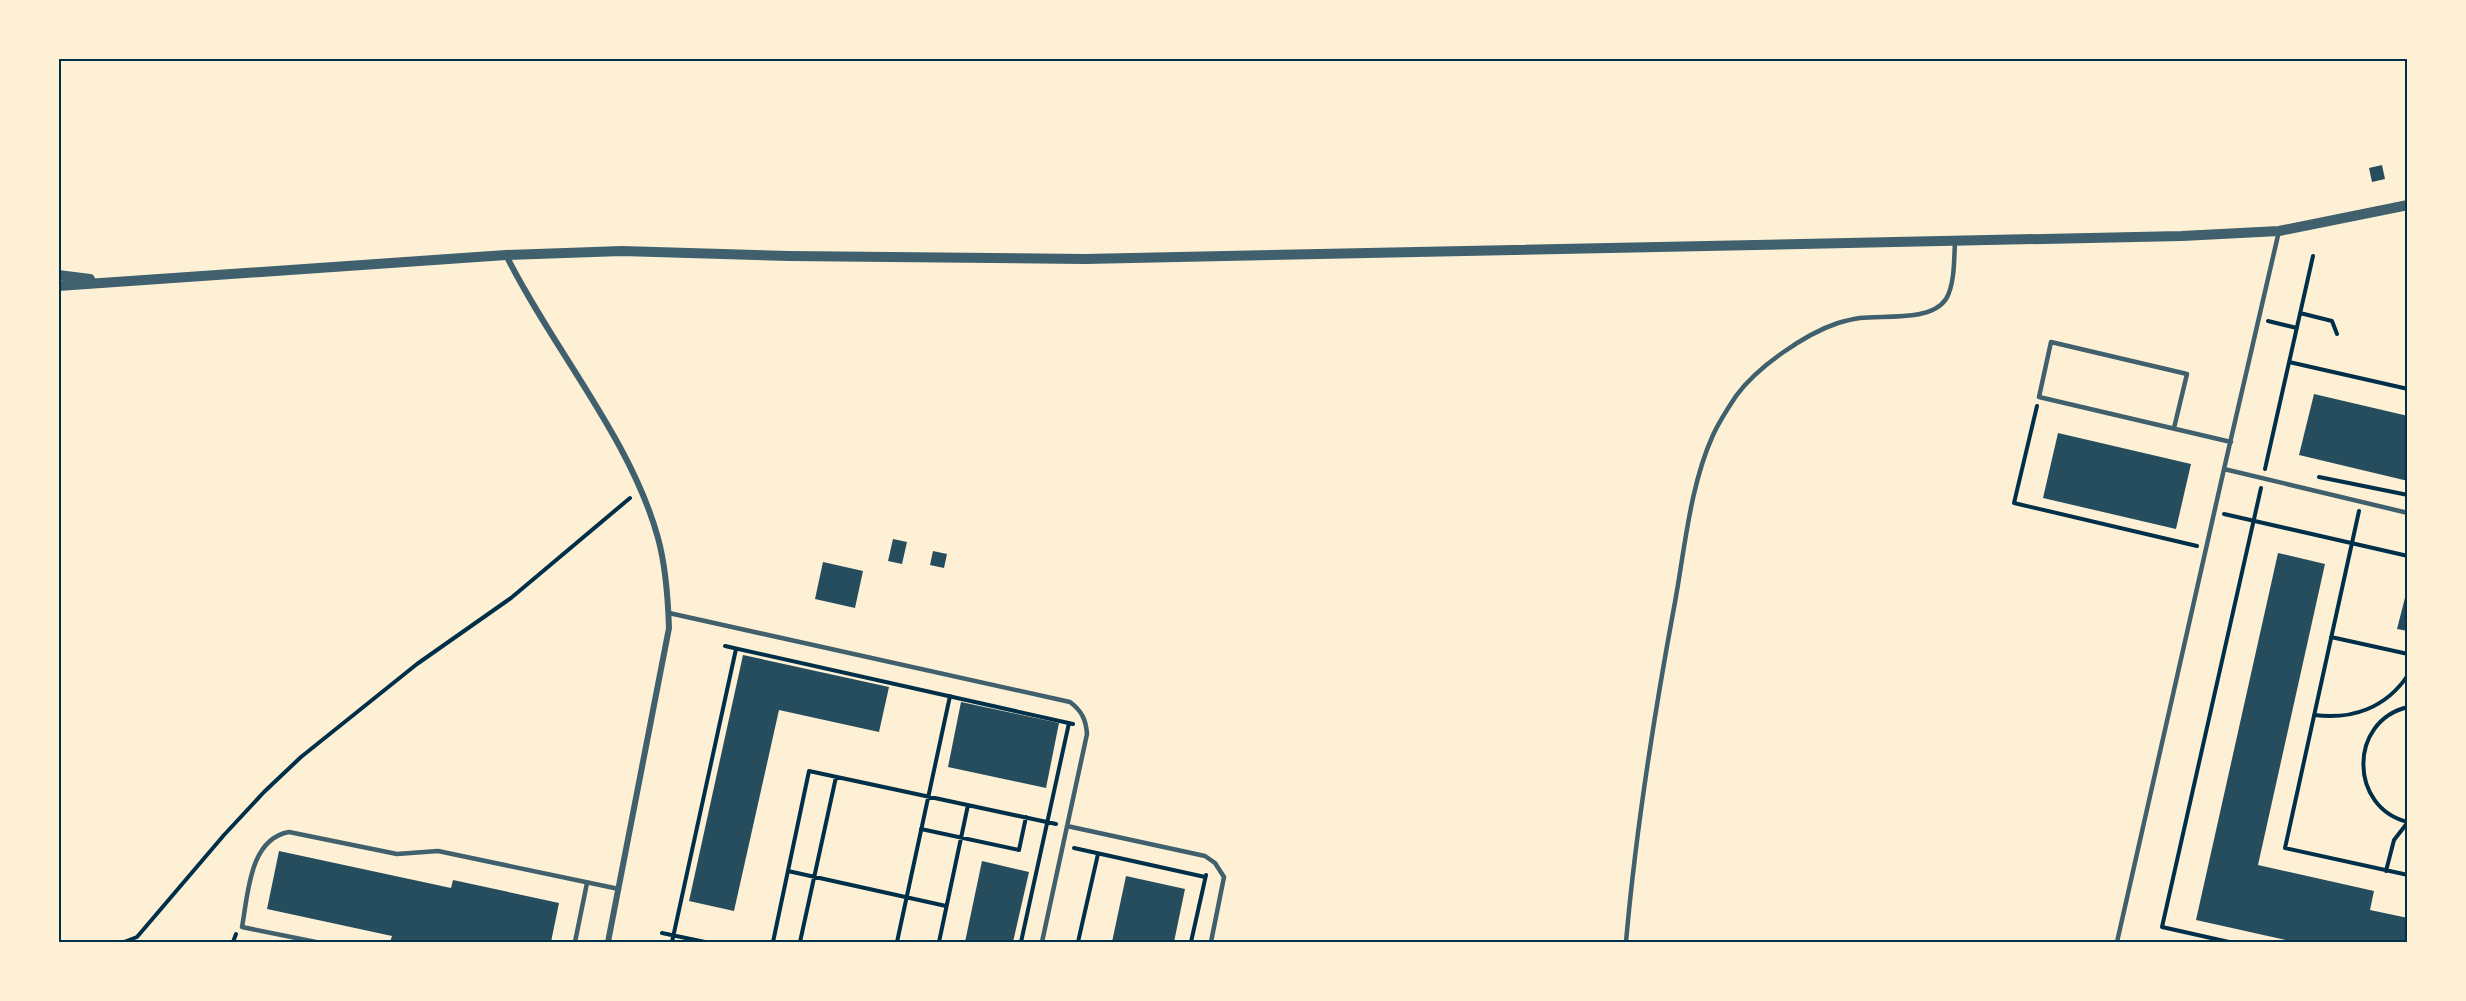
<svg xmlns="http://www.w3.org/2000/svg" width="2466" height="1001" viewBox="0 0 2466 1001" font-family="'Source Sans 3',sans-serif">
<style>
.building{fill:#264d5e}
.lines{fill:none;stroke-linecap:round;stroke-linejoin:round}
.path{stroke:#003049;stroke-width:4}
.service{stroke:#3f606c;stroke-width:4.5}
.minor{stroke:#3f606c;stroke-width:6}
.tertiary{stroke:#3f606c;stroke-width:10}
.neatline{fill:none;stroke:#003049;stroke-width:2}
</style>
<rect width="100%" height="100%" fill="#fdf0d5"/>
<path class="building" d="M2382,165L2385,179L2372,182L2369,168Z
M2314,394L2408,416V481L2299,455Z
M2058,433L2191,464L2176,529L2043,498Z
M893,539L907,542L902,564L888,561Z
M933,551L947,554L944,568L930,565Z
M2278,553L2325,564L2258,865L2374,891L2370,910L2408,918V942H2295L2196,920Z
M823,562L863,571L855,608L815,599Z
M2408,586V631L2397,629Z
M743,655L889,687L879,732L779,710L734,911L689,901Z
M961,702L1059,723L1046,788L948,767Z
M279,851L451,888L453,880L559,903L551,942H390L392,936L267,909Z
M982,861L1029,872L1013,942H965Z
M1126,876L1185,889L1174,942H1112Z"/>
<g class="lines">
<path class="path" d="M2300,313L2332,321L2337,334
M2268,321L2297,328
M2289,362L2408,389
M2037,406L2014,503L2197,546
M2265,469L2313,256
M2319,477L2408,495
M2359,511L2285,848L2408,875
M2224,514L2408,556
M2331,637L2408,654
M725,646L1073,724
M2408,707C2348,721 2349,808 2408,822
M2314,715C2352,720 2386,708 2408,675
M921,829L1019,850L1026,817
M1074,848L1205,877
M788,871L946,906
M2386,871L2394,840L2408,822
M662,933L705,942
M124,942L137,937L224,835L264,792L301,757L417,664L511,598L630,498
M233,942L236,934
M672,942L736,649
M773,942L809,771L1056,824
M800,942L836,777
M897,942L950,696
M939,942L968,805
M1021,942L1069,723
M1078,942L1098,854
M1191,942L1206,875
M2229,942L2162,927L2261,488"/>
<path class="service" d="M2279,231L2224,469L2408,513
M2174,428L2187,374L2051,342L2039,397L2231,442
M669,613L1070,702C1082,711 1086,720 1087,734L1042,942
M1067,826L1205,856L1215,863L1224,877L1211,942
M316,942L242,927C248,895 249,839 289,832L397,854L438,851L619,889
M575,942L587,883
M1626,942C1636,828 1654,715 1675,602C1685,547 1690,486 1713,435C1719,422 1728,408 1736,396C1757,367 1805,334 1838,323C1845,321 1853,319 1860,318C1884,315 1931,322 1946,299C1955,284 1954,258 1955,241
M2117,942L2224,469"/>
<path class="minor" d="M506,255C552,348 631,439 658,538C666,567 668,598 669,628L608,942"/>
<path class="tertiary" d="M58,275L90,279
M58,286L506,255L622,251L789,256L1085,259L2182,236L2279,231L2408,205"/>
</g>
<rect width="2466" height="1001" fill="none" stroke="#fdf0d5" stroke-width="120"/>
<rect x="60" y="60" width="2346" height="881" class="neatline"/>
</svg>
